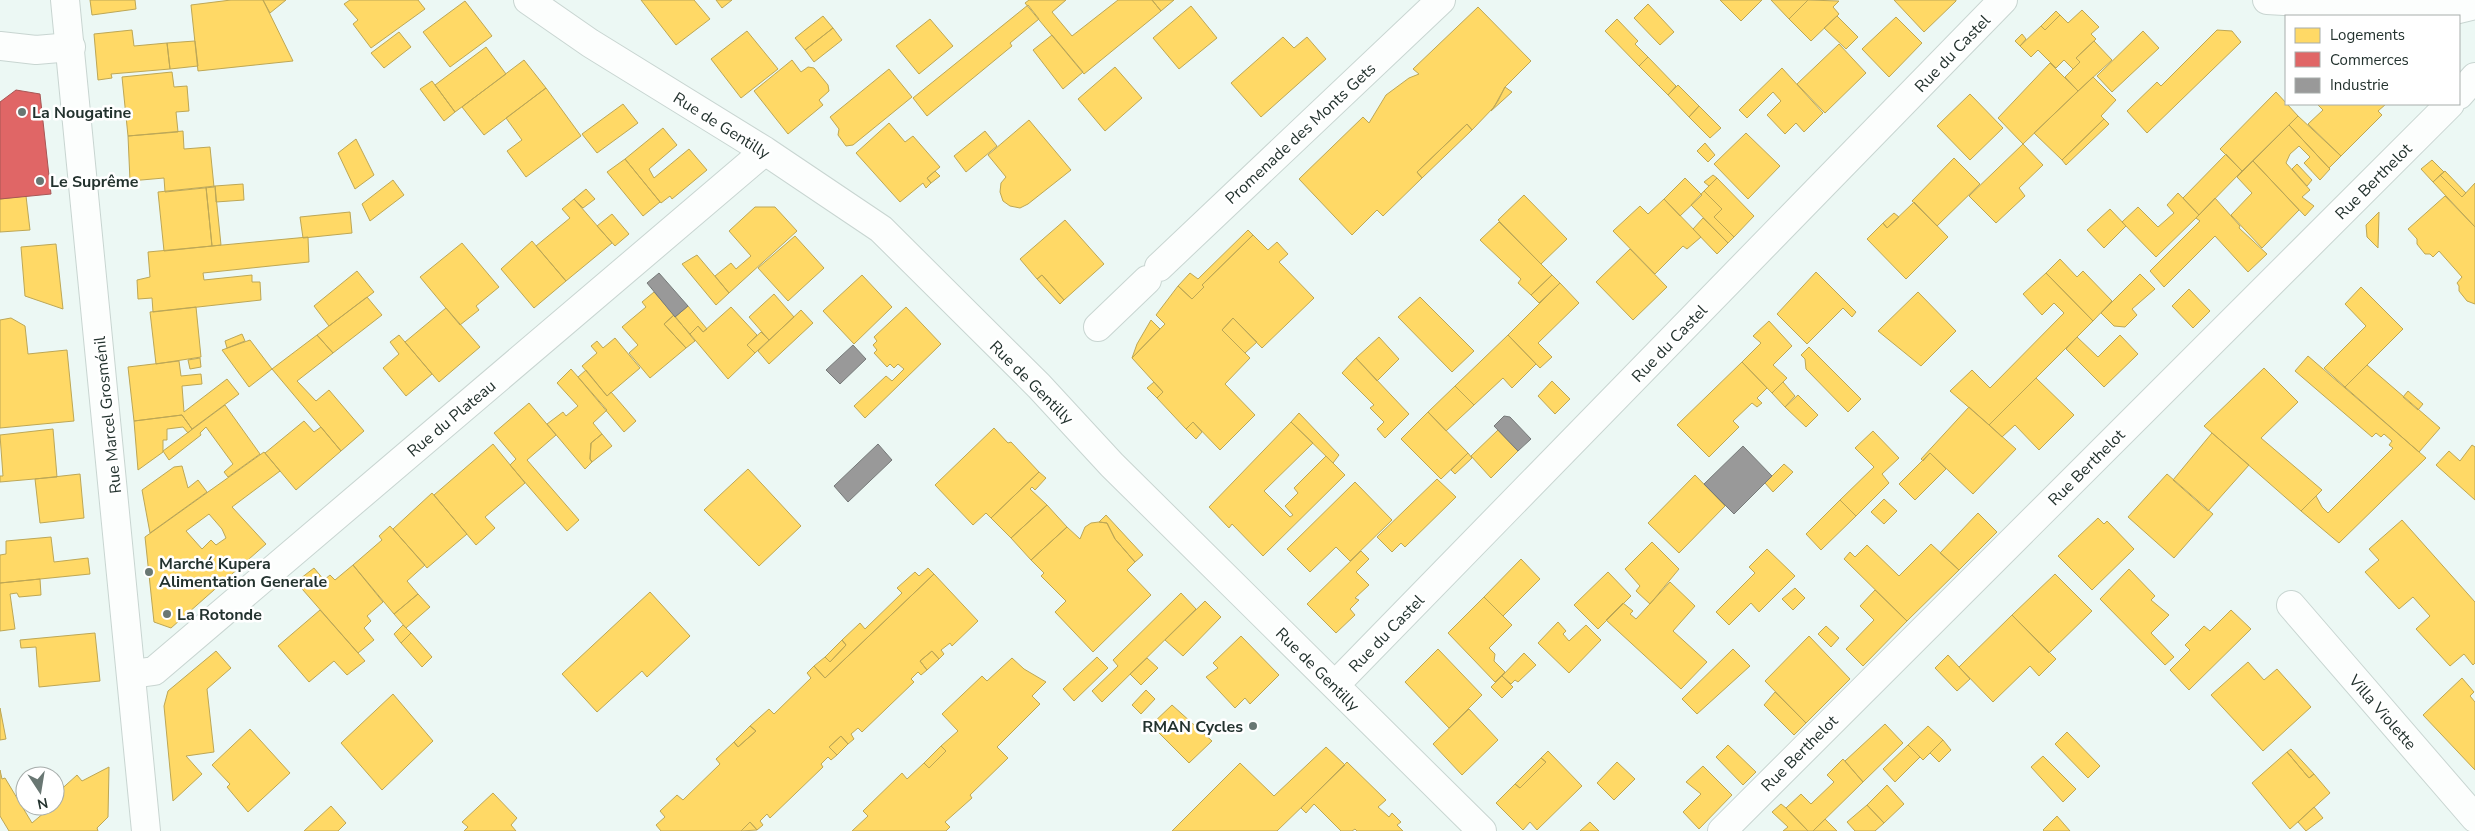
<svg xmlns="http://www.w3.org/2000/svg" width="2475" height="831" viewBox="0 0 2475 831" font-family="'Nunito Sans',sans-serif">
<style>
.homes{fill:#ffd966;stroke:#bda755;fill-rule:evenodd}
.shops{fill:#e06666;stroke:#a75655}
.industry{fill:#999;stroke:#767a79}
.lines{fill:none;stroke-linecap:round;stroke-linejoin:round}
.pedestrian-casing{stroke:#c8d5d1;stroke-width:30}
.minor-casing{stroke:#c8d5d1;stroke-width:30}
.tertiary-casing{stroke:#c8d5d1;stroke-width:30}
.pedestrian{stroke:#fcfefd;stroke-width:28}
.minor{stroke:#fcfefd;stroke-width:28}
.tertiary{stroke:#fcfefd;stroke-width:28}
.poi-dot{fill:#697773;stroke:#fff;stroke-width:2}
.labels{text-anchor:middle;stroke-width:5;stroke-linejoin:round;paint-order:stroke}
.street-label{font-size:16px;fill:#23322e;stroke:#fff}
.poi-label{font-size:16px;font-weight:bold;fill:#23322e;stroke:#fff;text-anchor:start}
</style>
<rect width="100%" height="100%" fill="#ecf8f4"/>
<path class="homes" d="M90,0H135L136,9L92,15Z
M231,0H263L293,61L198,71L191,5Z
M263,0H286L270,13Z
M350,0H418L425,9L371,48L353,24L358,20L344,4Z
M641,0H694L710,19L676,45Z
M716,0H732L722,8Z
M1029,0H1066L1052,12L1072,36L1118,0H1152L1161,11L1084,74L1025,3Z
M1152,0H1174L1161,11Z
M1720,0H1762L1741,21Z
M1771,0H1808L1789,19Z
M1808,0L1839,1L1833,7L1839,14L1811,41L1789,19Z
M1894,0H1956V1L1924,32Z
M465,1L492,36L450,67L423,32Z
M1648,4L1674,32L1660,45L1634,18Z
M1028,5L1039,19L1010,43L1012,46L927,116L913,98Z
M1191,6L1217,38L1179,69L1153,38Z
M1478,7L1531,61L1505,87L1494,107L1472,130L1467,124L1417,172L1422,178L1383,216L1377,210L1352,235L1299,179L1363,117L1369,123L1386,95L1409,78L1419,74L1413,69Z
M2082,10L2099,27L2091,34L2096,39L2076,58L2080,62L2073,69L2064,60L2056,68L2038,50L2031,57L2020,46L2041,26L2045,30L2060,15L2068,23Z
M2056,11L2060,15L2045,30L2041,26Z
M823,16L833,28L805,50L795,38Z
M1837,16L1858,37L1846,49L1824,28Z
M1896,17L1922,43L1889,77L1862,49Z
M930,19L953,46L919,74L896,46Z
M1617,19L1638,41L1635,44L1648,57L1639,66L1605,31Z
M833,28L842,40L814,62L805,50Z
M132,30L134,46L167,43L170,69L111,74L112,78L98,80L94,34Z
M2217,30L2232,31L2241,42L2147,133L2127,111L2157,82L2161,86Z
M747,31L778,69L741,98L711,59Z
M2143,31L2159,48L2112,92L2097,76Z
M399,32L411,47L384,68L371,53Z
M2022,34L2026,39L2020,46L2015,41Z
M1052,35L1083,72L1063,89L1033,50Z
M1283,37L1294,48L1307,37L1326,59L1261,117L1231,83Z
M195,41L198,66L170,69L167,43Z
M2094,41L2112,60L2078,91L2065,77L2080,62L2076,58Z
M1839,44L1866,73L1825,113L1797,84Z
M486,47L506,74L455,112L435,85Z
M1648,57L1676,86L1668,95L1639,66Z
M524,60L546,88L484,135L462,107Z
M792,60L801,72L808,67L814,68L828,85L829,91L819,100L823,105L788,134L754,91Z
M2050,63L2078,91L2023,144L1998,118Z
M1115,67L1142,98L1105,131L1078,99Z
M1782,68L1823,113L1804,132L1796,123L1785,134L1767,115L1781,101L1773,92L1747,118L1739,110Z
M889,69L912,97L853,145L846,146L838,135L839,129L830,117Z
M172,72L174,87L187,86L189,111L176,112L178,132L128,136L122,77Z
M2093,77L2116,100L2101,116L2104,119L2062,160L2034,133Z
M432,81L455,112L444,121L420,89Z
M1678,85L1699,106L1689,117L1668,95Z
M1505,87L1512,92L1491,111L1498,101Z
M546,88L581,136L526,177L507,151L522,140L506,118Z
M2276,92L2298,116L2242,171L2220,149Z
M1970,94L2003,128L1970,160L1937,126Z
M623,104L638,123L597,153L582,134Z
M2317,104H2386L2378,111L2382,115L2341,156L2308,124L2323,110Z
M1699,106L1721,128L1710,138L1689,117Z
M2298,116L2341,156L2329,168L2289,125Z
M2104,119L2109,124L2066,165L2062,160Z
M1029,120L1071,170L1028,204L1020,208L1010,206L1003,201L1000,192L1001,183L1006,177L988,155Z
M889,123L905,142L913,136L940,167L927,178L931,183L926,188L923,183L900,202L856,153Z
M1467,124L1472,130L1422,178L1417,172Z
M2289,125L2330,169L2320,180L2304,163L2310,157L2299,146L2290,154L2286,163L2310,190L2302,197L2314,206L2305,216L2253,161Z
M663,128L677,145L649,169L654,178L689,149L707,170L672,199L670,196L661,203L625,159Z
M183,131L184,149L210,147L214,187L165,192L164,178L130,181L128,136Z
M985,131L997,146L966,172L954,156Z
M1746,133L1780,166L1748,199L1714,164Z
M356,139L374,175L355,189L338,153Z
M1705,143L1715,155L1708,162L1697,151Z
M2023,144L2043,165L2019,188L2025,196L1996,223L1969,196Z
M2226,154L2242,171L2199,215L2183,198Z
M1954,158L1980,184L1937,226L1912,201Z
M625,159L660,202L643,216L607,172Z
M2432,160L2444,172L2433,182L2421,169Z
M2253,161L2299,210L2262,248L2231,215L2252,193L2237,177Z
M2297,164L2312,180L2307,186L2292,169Z
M935,171L940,176L931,183L927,178Z
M2445,171L2466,193L2462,197L2440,175Z
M1713,175L1717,178L1709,186L1704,182Z
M2440,175L2462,197L2475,183V227L2433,182Z
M1685,178L1702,195L1680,216L1664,199Z
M1717,178L1754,216L1734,237L1714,217L1722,209L1704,191Z
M393,180L404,195L370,221L362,204Z
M243,184L244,200L216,202L215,186Z
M215,186L221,245L212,246L206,187Z
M206,187L212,246L164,251L158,192Z
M586,189L595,199L583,208L574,199Z
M1704,191L1722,209L1714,217L1734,237L1728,243L1691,205Z
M2178,193L2199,215L2156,257L2122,222L2138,207L2158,227L2174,213L2167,205Z
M1524,195L1567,239L1541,264L1498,220Z
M26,196L30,230L0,232V199Z
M2445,196L2475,227V304L2467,301L2459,291V286L2457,283L2462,277L2439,251L2433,257L2430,254H2425L2417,244V239L2408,229Z
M2215,198L2240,226L2239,228L2267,254L2248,272L2215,236L2164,287L2150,271L2200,221L2196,218Z
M574,199L612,243L566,281L536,246L570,218L562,209Z
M1664,199L1701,237L1687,249L1683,246L1655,274L1613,231L1640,206L1648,214Z
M1914,202L1948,237L1906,279L1867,239L1883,223L1887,228Z
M755,207H775L797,231L729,293L715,276L731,263L736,269L751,256L729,231Z
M2110,209L2126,226L2104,248L2087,230Z
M350,212L352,233L303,238L300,217Z
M2379,212L2378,248L2367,237L2366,225Z
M1894,213L1899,217L1887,228L1883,223Z
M612,214L629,234L615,246L597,226Z
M1703,218L1728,243L1717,254L1693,229Z
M1065,220L1104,264L1064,300L1042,275L1037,279L1020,259Z
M1499,222L1552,275L1531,295L1518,283L1521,279L1480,240Z
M1248,230L1253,235L1202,285L1204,287L1192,299L1178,286L1190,273L1198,279Z
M1253,235L1268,250L1277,242L1288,254L1279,262L1314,298L1262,348L1233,318L1222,330L1250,358L1225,384L1255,415L1220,450L1193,422L1186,429L1157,398L1163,392L1132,358L1165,324L1156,315L1178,286L1192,299L1204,287L1202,285Z
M795,236L824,268L788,301L758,268Z
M308,237L309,262L203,273L204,280L252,275V282H260L261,300L153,312L152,298L138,299L137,280L150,277L148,252Z
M532,241L566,281L534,308L501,269Z
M462,243L499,287L476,306L479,310L460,325L420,277Z
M56,244L63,309L25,296L21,247Z
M1630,249L1667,287L1633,320L1596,282Z
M697,255L729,293L716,305L682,264Z
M2060,259L2077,277L2083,271L2112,301L2093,321L2046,273Z
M357,271L374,292L329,326L314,306Z
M1816,272L1856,312L1852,317L1843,308L1807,344L1777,314Z
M2046,273L2093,321L1989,425L1950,391L1972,370L1990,388L2064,313L2054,303L2042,315L2023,294Z
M2140,274L2155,289L2132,309L2137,315L2125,327L2114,326L2101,313Z
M862,275L892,307L854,344L823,311Z
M1042,275L1064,300L1060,304L1037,279Z
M1552,275L1560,283L1539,303L1531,295Z
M1560,283L1579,303L1538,343L1552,357L1540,368L1508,335Z
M2361,287L2403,329L2345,387L2324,368L2366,326L2345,304Z
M2189,289L2210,311L2193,328L2172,306Z
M654,292L674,315L664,324L686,348L650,378L629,353L638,345L622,327L646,307L642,302Z
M1918,292L1956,331L1921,366L1878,331Z
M774,294L794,317L769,340L749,317Z
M367,297L382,315L333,353L317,335Z
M1420,297L1474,351L1452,372L1398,317Z
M688,306L707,329L703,332L698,326L690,334L675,317Z
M196,307L201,357L156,364L150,312Z
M731,307L757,335L747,345L755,353L728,379L690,334L698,326L703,332Z
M906,307L941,344L865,418L854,406L886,376L892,381L904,369L898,364L894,368L890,364L887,367L874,353L877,350L873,345L877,341L874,337Z
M446,308L480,347L439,382L405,342Z
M801,310L813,323L769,364L758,351Z
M674,315L695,341L686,348L664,324Z
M11,318L25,326L28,354L67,350L74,421L0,428V320Z
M1233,318L1257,342L1245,353L1222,330Z
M1151,320L1160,329L1132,358L1137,344Z
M1769,321L1792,346L1773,365L1787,378L1772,393L1742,362L1761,343L1753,336Z
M761,332L769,340L755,353L747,345Z
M242,334L245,341L227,348L225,341Z
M317,335L333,353L297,381L316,401L329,390L364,431L341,451L272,369Z
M399,335L432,374L406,396L383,368L399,354L390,342Z
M1508,335L1536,364L1512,388L1503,378L1474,405L1455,386Z
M2120,335L2138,354L2104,387L2066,349L2077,337L2098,357Z
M1379,337L1399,359L1377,381L1356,358Z
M615,338L640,368L607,396L582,366L597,353L591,346L597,341L603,348Z
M250,340L272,369L249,387L222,350Z
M1809,347L1861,399L1848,412L1806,369L1805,359L1801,355Z
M2308,356L2426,458L2339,543L2301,511L2316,496L2322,507L2328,513L2393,448L2389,445L2392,441L2384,434L2381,437L2376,433L2372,437L2295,371Z
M200,358L201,367L190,369L188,360Z
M1356,358L1409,414L1385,438L1377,429L1384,422L1370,408L1374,405L1342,373Z
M179,361L181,376L201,374L202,384L182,386L184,412L227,379L239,394L192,429L182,415L134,421L128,367Z
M1742,362L1767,388L1757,398L1762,403L1757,407L1752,403L1733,421L1739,427L1709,457L1677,425Z
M2367,365L2440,428L2419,452L2345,387Z
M2264,368L2298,402L2261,438L2322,490L2301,511L2204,426Z
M571,369L607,410L593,423L602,434L591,443L590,459L592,462L585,469L547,424L563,412L566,416L578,406L557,383Z
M586,370L607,396L611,392L636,421L624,432L578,377Z
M2036,378L2074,415L2039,450L2015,425L2002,437L1989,425Z
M1552,381L1570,399L1555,414L1538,396Z
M1154,382L1163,392L1157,398L1147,388Z
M1783,382L1795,396L1785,407L1772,393Z
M1455,386L1474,405L1446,431L1428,412Z
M2408,391L2423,404L2418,410L2403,397Z
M1798,395L1818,415L1806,427L1785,407Z
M529,403L556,435L527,460L579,520L567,531L510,465L516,459L494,433Z
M225,405L260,454L228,477L224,472L233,464L206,427L200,433L201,435L169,460L163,451Z
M1969,407L2016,449L1973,494L1930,453L1923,461L1921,459Z
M1428,412L1468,453L1441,479L1401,439Z
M1299,413L1339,455L1333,463L1291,422Z
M182,415L192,429L188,433L183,427L167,429V440H163V452L138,470L134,421Z
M304,421L314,432L321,427L341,451L296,490L265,453Z
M1193,422L1202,432L1196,439L1186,429Z
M1291,422L1313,443L1264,491L1290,517L1293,515L1285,506L1298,493L1294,488L1326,456L1345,475L1263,556L1232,524L1229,528L1209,507Z
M994,428L1008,443L1011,442L1039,472L991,518L986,513L973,525L935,485Z
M53,429L57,477L0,482V476H3L0,435Z
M1498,430L1518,451L1491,478L1471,456Z
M1873,431L1899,458L1882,474L1889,483L1856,516L1840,500L1874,467L1855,448Z
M2212,433L2249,465L2208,511L2173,480Z
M602,434L612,446L592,462L590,459L591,443Z
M493,444L525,483L485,517L495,528L476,545L434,495Z
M2472,445L2475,447V500L2436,465L2449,451L2460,461Z
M264,452L280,471L232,507L266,544L171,628L154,622L145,537ZM209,514L222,529L226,538L216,545L211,540L202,549L186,531Z
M1468,453L1472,458L1455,474L1451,470Z
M1930,453L1946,469L1915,500L1899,484Z
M1784,464L1793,472L1773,492L1765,483Z
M182,466L188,488L198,480L207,492L150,533L142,490L174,467Z
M748,469L801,526L759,566L704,510Z
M1039,472L1046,478L1035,490L1032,487L1030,489L1047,505L1011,538L991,518Z
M80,474L84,518L40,523L35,479Z
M2167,474L2213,514L2174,558L2128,517Z
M1695,475L1725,506L1679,553L1648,523Z
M1437,479L1456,497L1405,547L1401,543L1392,552L1377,537Z
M1355,482L1392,520L1350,561L1336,547L1310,572L1287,549Z
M432,493L467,534L427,568L393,529Z
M1884,499L1897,511L1884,524L1871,512Z
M1840,500L1856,516L1821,550L1806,534Z
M1047,505L1067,527L1031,560L1011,538Z
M1978,513L1997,532L1959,570L1940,553Z
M1106,515L1143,555L1135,562L1115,539L1107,523L1099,522Z
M2098,518L2104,524L2107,521L2134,549L2092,590L2058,556Z
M2402,520L2475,602V663L2473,665L2464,654L2450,666L2416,629L2430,616L2413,597L2399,609L2365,572L2379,560L2369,549Z
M1099,522L1107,523L1115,539L1135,562L1127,570L1151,595L1093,652L1055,612L1066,601L1041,576L1044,573L1031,560L1067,527L1080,539L1085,527L1091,523Z
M390,526L425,565L407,581L418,594L394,614L353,565L382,540L379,536Z
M51,537L54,562L88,558L90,574L0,583V555L6,554V541Z
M1652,542L1679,569L1650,604L1636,591L1640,586L1625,569Z
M1931,544L1959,570L1907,621L1844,559L1850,552L1855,557L1867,545L1899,576Z
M1767,549L1795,576L1759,612L1751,603L1729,625L1716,612L1755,573L1749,567Z
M1361,551L1369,559L1356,572L1369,585L1355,598L1359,600L1350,609L1355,615L1336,633L1307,604Z
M1521,559L1540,579L1503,616L1484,597Z
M353,565L383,602L367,616L371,621L364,628L374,640L358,653L296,582L314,568L324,580L330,575L335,580Z
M928,568L934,574L825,678L814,666L825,657L830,662L846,645L842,640L860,623L865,629L902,593L897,588L915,572L919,576Z
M2129,569L2155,596L2151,600L2169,615L2151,633L2174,657L2165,665L2100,599Z
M1608,572L1631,596L1598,629L1574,605Z
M934,574L978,621L952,646L950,643L941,650L944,654L939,659L932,651L920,661L927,670L921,675L918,672L911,679L914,682L862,732L858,728L851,734L854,739L848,744L841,736L829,747L837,755L831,760L828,757L821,764L823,767L770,818L767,814L760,821L763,825L757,830L750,822L741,831H661L656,825L665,817L660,811L677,795L683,800L720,764L716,759L734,742L738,747L756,731L750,726L769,709L774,714L811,678L807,673L814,666L825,678Z
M2055,574L2092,611L2049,653L2012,615Z
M40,579L41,595L19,597L17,593L10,594L15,629L0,631V583Z
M1670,582L1695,606L1673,631L1707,662L1681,689L1606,620L1623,603L1633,611L1630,614L1636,619Z
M1795,588L1805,598L1793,610L1782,599Z
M1875,590L1907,621L1863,666L1846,649L1874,620L1860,606Z
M650,592L690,636L647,677L642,671L597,712L562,674Z
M1181,593L1196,609L1102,702L1092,691L1118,666L1113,660Z
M418,594L430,607L406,628L394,614Z
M1484,597L1512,625L1489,648L1495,654L1494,661L1505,672L1495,682L1448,633Z
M1205,601L1221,617L1183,656L1165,640Z
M320,610L365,661L347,675L334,661L309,682L278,646Z
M2231,610L2251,629L2189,690L2170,670L2190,650L2185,645L2204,626L2210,631Z
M2012,615L2056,659L2039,676L2030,666L1993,702L1959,667Z
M1558,622L1566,631L1563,634L1569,641L1586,625L1601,640L1569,673L1538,643Z
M403,625L411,633L401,643L394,634Z
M1826,626L1839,638L1831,647L1818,634Z
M95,633L100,681L39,687L36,647L21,648L20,640Z
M411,633L432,657L422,667L401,643Z
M1241,636L1279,675L1250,704L1245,698L1235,708L1206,677L1218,668L1213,663Z
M1809,636L1850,679L1806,723L1765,681Z
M842,640L846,645L830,662L825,657Z
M1438,649L1482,695L1449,728L1405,682Z
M1733,649L1750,666L1697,714L1682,699Z
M216,651L231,668L207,689L214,752L186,756L202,774L173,801L164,706L168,691Z
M932,651L939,659L927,670L920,661Z
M1524,653L1536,665L1518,682L1515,680L1511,684L1502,676Z
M1948,655L1970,679L1957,691L1935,668Z
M1097,657L1108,668L1074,701L1063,689Z
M1012,658L1024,669L1046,682L1032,696L1040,704L997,747L1008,758L970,795L972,798L945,822L950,827L946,831H852L868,816L863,811L902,773L907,779L924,763L929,768L946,751L941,746L958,731L942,714L982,676L987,681Z
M1147,658L1158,668L1141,685L1130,674Z
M2248,662L2264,680L2277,669L2311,707L2263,751L2211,695Z
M1502,676L1513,687L1502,698L1491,687Z
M2462,678L2474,692L2470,696L2475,702V770L2423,715Z
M1146,690L1155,699L1141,714L1132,705Z
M1775,692L1806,723L1794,735L1764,705Z
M393,694L433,741L382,790L341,743Z
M1172,705L1212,741L1189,763L1151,725Z
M0,708L6,739L0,740Z
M1469,709L1498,740L1462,775L1433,744Z
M1885,724L1903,743L1863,782L1845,761Z
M750,726L756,731L738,747L734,742Z
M1928,726L1943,740L1923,760L1908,745Z
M250,729L290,773L248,812L227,787L230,784L212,765Z
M2067,732L2100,766L2088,778L2055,744Z
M841,736L848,744L837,755L829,747Z
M1943,740L1951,750L1939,762L1930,753Z
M1728,745L1756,772L1743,785L1716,757Z
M1908,745L1920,757L1895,782L1883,769Z
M941,746L946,751L929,768L924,763Z
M1326,747L1345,765L1277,831H1172L1240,763L1274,796Z
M2291,749L2314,774L2309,778L2287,752Z
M1548,751L1582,786L1537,830L1530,822L1523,830L1496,803L1515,784L1520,788L1546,762L1541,758Z
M2287,752L2309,778L2314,774L2330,793L2290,829L2252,783Z
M2043,756L2076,789L2063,802L2031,767Z
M1541,758L1546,762L1520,788L1515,784Z
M1843,759L1863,782L1813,831H1808L1786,808L1801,794L1811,804L1834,782L1827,775Z
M1347,762L1386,800L1378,807L1389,817L1392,813L1401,822L1397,825L1403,831H1357L1355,829L1352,831H1341L1314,804L1306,813L1301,808Z
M1617,762L1635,779L1614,800L1597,783Z
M1703,766L1732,795L1699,829L1683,812L1701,794L1686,782Z
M109,767L108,817L97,828L98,831H9L0,816V770L2,779L5,778L32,823L52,806H55V795L77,775L82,781Z
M1887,785L1904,804L1884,823L1867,805Z
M493,793L517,818L511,825L516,831H464L468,827L462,822Z
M1781,804L1786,808L1808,831H1783L1788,827L1772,812Z
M1867,805L1884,823L1875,831H1855L1847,822Z
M331,806L346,823L338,831H304Z
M2314,807L2323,818L2306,831L2298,822Z
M2057,816L2070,831H2044L2043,830Z
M1825,819L1837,831H1813Z
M750,822L757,830L741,831Z
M1590,822L1599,831H1580Z"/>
<path class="shops" d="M16,90L40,94L51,194L0,199V102Z"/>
<path class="industry" d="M659,273L688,306L675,317L647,283Z
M853,345L866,359L840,384L826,370Z
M1504,416L1510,417L1531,439L1518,451L1494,426Z
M878,444L892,460L848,502L834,486Z
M1743,446L1772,476L1734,514L1704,484Z"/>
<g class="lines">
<g class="pedestrian-casing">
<path id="pedestrian" d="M1159,267L1441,0
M1098,327L1147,280"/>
</g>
<g class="minor-casing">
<path id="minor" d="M528,0L590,43L765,151L881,229L1039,386L1112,465L1482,831
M2267,0L2432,10H2455L2475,5
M0,46L36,50L71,47
M2459,95L2475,77
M2291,605L2475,818
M132,674L154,671L765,151
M1335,685L2003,0
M1722,831L2450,104"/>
</g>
<g class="tertiary-casing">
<path id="tertiary" d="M65,0L146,831"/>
</g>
<use href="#pedestrian" class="pedestrian"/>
<use href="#minor" class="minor"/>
<use href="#tertiary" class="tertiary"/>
</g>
<g class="poi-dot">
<circle cx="22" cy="112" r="5"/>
<circle cx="40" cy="181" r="5"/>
<circle cx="149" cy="572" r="5"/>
<circle cx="167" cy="614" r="5"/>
<circle cx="1253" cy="726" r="5"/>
</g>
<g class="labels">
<g class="street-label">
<text transform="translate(1952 53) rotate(-46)" y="6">Rue du Castel</text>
<text transform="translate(722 125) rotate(32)" y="6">Rue de Gentilly</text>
<text transform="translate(1300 133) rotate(-43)" y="6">Promenade des Monts Gets</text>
<text transform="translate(2373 181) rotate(-45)" y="6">Rue Berthelot</text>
<text transform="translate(1669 343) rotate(-46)" y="6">Rue du Castel</text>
<text transform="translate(1032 382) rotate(45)" y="6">Rue de Gentilly</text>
<text transform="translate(107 415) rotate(-96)" y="6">Rue Marcel Grosménil</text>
<text transform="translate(451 418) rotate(-40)" y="6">Rue du Plateau</text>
<text transform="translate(2086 467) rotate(-45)" y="6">Rue Berthelot</text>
<text transform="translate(1386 633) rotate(-46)" y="6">Rue du Castel</text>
<text transform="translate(1318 669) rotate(45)" y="6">Rue de Gentilly</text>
<text transform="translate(2383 712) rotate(49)" y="6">Villa Violette</text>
<text transform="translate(1799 753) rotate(-45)" y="6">Rue Berthelot</text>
</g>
<g class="poi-label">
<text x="32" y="118">La Nougatine</text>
<text x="50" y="187">Le Suprême</text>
<text x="159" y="569">Marché Kupera<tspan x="159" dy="18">Alimentation Generale</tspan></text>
<text x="177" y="620">La Rotonde</text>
<text x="1243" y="732" text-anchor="end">RMAN Cycles</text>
</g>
</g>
<rect x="2285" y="15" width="175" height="90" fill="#ffffff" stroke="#a7adab"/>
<rect x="2295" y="28" width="25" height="15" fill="#ffd966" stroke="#a7adab"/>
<text x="2330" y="40" font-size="15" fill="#23322e">Logements</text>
<rect x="2295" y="52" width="25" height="15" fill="#e06666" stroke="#a7adab"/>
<text x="2330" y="65" font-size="15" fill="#23322e">Commerces</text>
<rect x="2295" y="78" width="25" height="15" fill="#999999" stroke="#a7adab"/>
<text x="2330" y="90" font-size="15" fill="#23322e">Industrie</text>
<g transform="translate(40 791) rotate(168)"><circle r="24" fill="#ffffff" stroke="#a7adab"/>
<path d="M0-4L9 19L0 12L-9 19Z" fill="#697773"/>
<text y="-8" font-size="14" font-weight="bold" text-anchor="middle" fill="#23322e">N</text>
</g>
</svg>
